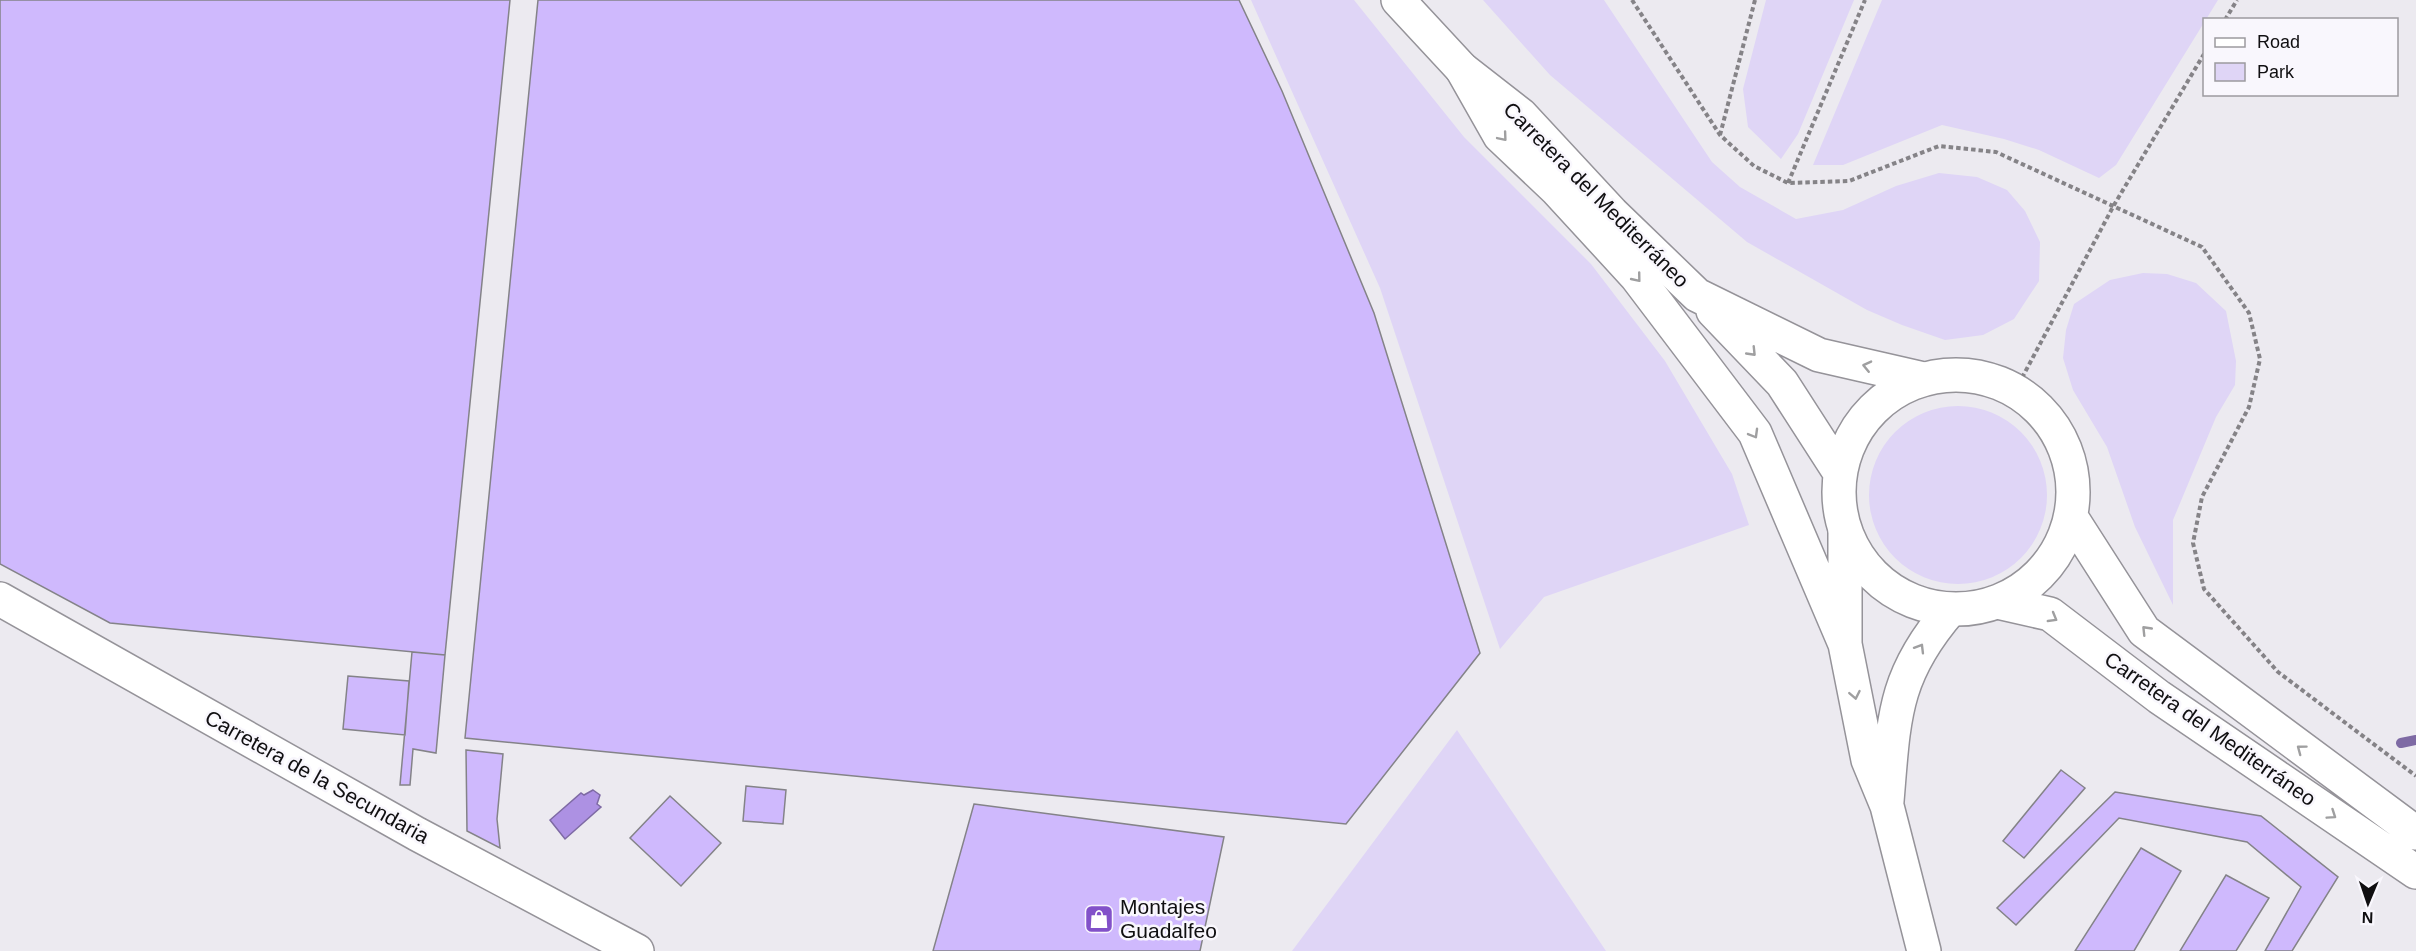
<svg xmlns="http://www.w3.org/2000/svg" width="2416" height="951" viewBox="0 0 2416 951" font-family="Arial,sans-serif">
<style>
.green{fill:#dfd5f6}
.water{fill:#ad91e3;stroke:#7e6aa4;stroke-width:1.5}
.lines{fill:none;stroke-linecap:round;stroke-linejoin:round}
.stream{stroke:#7e6aa4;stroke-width:10}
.building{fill:#cfb9fd;stroke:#848388;stroke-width:1.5}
.street-casing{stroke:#959399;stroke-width:36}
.secondary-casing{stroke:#959399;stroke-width:36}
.highway-casing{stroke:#959399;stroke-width:36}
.path{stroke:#858387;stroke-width:4;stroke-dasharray:4.5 3;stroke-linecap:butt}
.street{stroke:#fff;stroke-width:33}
.secondary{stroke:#fff;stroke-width:33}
.highway{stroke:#fff;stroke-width:33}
.oneway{stroke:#9f9fa0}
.labels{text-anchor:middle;stroke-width:5;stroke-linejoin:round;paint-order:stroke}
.street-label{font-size:21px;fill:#100f11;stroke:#f9f7fd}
.poi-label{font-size:21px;fill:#100f11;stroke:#f9f7fd;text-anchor:start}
</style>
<rect width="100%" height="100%" fill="#eceaf0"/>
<path class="green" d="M1251,0H1354L1464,137L1591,264L1665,361L1732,474L1749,525L1544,597L1500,649L1380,288Z
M1483,0H1604L1712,162L1740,187L1796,219L1843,210L1896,186L1939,173L1977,177L2007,190L2025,211L2040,242L2039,281L2014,319L1983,335L1945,340L1902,325L1867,310L1747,242L1550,75Z
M1766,0H1854L1798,134L1781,159L1748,127L1743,89Z
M1882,0H2218L2116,165L2099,178L2039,150L2004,139L1942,125L1843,165H1813Z
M2143,273L2167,274L2196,283L2226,311L2236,361L2235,385L2216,417L2173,520V605L2135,527L2107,447L2073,390L2063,358L2066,330L2074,304L2110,280Z
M1869 495a89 89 0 1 1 178 0a89 89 0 1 1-178 0Z
M1457,730L1606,951H1292Z"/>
<path class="water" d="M593,790L600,795L597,804L601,807L565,839L550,820L581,793L584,795Z"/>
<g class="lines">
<path class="stream" d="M2401,743L2416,740"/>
</g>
<path class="building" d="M0,0H510L445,655L110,623L0,564Z
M538,0H1239L1282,91L1374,313L1480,653L1346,824L465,738Z
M412,652L445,655L436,753L413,749L410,785H400Z
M348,676L409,681L405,735L343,729Z
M466,750L503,754L497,819L500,848L467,831Z
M2061,770L2085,788L2024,858L2003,841Z
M746,786L786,790L783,824L743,821Z
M2115,792L2261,816L2338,877L2292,951H2265L2301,887L2247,842L2119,818L2016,925L1997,908Z
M670,796L721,843L681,886L630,838Z
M974,804L1224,837L1200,951H933Z
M2141,848L2181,871L2134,951H2075Z
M2226,875L2269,898L2236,951H2180Z"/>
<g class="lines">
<g class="street-casing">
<path id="street" d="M0,599L417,834L637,951"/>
</g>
<g class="secondary-casing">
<path id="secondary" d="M1462,69L1500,136L1557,190L1636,276L1755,433L1845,644
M1845,532V644L1868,760L1887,806L1924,951
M1887,801C1894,718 1893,676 1950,610"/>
</g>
<g class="highway-casing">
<path id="highway" d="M1398,0L1462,69L1521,115L1612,213L1697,295L1819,355L1924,379
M1713,311L1782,383L1840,473
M1839 492a117 117 0 1 1 234 0a117 117 0 1 1-234 0Z
M2071,517L2144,631L2416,833
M1997,602L2050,614L2159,697L2416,872"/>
</g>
<path class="path" d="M1632,0L1720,135L1754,166L1788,183L1849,181L1939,146L1996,152L2202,247L2249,313L2260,359L2249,407L2202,497L2193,543L2204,589L2278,672L2416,776
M2225,20L2237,0
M1720,135L1755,0
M1788,183L1865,0
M2015,391L2114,205L2204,54"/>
<use href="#street" class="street"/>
<use href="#secondary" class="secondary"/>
<use href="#highway" class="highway"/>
</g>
<defs><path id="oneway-chevron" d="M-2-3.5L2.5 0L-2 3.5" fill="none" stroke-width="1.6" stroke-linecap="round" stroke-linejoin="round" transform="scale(1.5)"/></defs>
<g class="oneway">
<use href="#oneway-chevron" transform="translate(1503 137) rotate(50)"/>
<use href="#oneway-chevron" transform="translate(1637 278) rotate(51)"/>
<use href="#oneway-chevron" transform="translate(1752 352) rotate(46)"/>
<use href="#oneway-chevron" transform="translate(1867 366) rotate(-167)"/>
<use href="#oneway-chevron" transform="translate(1754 434) rotate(60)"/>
<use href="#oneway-chevron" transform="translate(2053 618) rotate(30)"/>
<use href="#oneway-chevron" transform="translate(2146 630) rotate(-134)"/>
<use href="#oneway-chevron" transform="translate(1920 648) rotate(-59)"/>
<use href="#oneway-chevron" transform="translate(1855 695) rotate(79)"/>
<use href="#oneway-chevron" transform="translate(2301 749) rotate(-143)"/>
<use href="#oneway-chevron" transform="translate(2332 815) rotate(34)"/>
</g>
<defs>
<g id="shop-square" transform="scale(1.5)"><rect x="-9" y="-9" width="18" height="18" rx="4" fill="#8251c9" stroke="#f9f7fd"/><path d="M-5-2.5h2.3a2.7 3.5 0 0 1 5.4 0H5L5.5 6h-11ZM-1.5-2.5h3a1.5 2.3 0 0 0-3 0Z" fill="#fff"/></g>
</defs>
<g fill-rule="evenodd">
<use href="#shop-square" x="1099" y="919"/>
</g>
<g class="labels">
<g class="street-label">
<text transform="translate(1596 195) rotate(45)" y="7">Carretera del Mediterráneo</text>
<text transform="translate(2210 729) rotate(35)" y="7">Carretera del Mediterráneo</text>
<text transform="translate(317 777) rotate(29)" y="7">Carretera de la Secundaria</text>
</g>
<g class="poi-label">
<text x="1120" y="914">Montajes<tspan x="1120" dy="24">Guadalfeo</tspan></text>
</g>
</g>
<rect x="2203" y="18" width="195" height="78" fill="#f9f7fd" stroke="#9c9a9f" stroke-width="1.5"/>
<rect x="2215" y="38" width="30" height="9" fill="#ffffff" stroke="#9c9a9f" stroke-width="1.5"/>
<text x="2257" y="48" font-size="18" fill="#100f11">Road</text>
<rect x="2215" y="63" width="30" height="18" fill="#dfd5f6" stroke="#9c9a9f" stroke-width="1.5"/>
<text x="2257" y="78" font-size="18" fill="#100f11">Park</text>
<g transform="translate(2368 903) rotate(182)" stroke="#f9f7fd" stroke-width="4.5" paint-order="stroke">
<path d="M0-4.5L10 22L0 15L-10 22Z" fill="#100f11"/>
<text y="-9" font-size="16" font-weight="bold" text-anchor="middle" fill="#100f11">N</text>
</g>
</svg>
